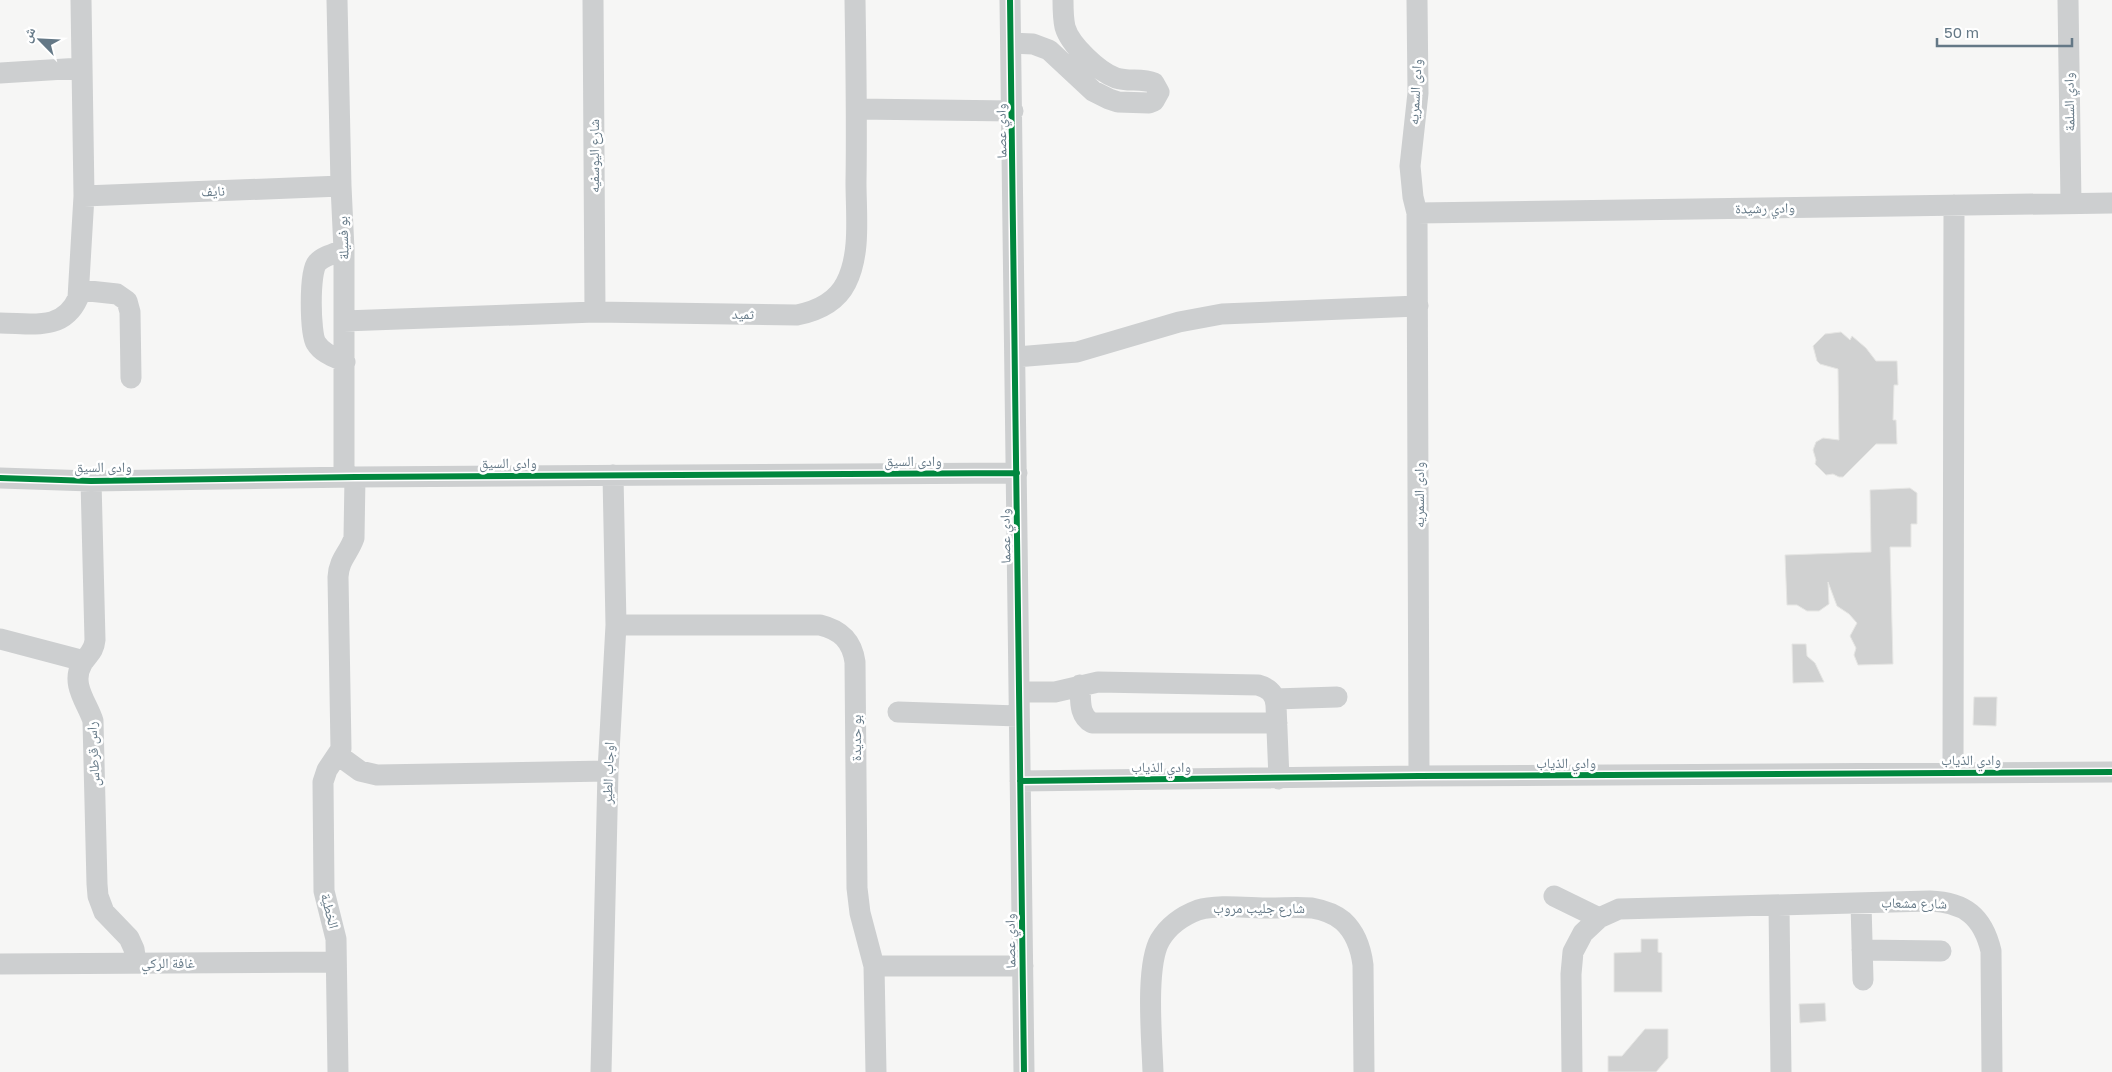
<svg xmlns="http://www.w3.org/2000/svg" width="2112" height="1072" viewBox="0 0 2112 1072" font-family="'Golos Text','Noto Naskh Arabic',sans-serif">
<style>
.building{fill:#d0d1d1;stroke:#e6e6e4}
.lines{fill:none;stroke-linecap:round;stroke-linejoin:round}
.minor{stroke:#cdcfd0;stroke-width:21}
.cycleway-casing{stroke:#fff;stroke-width:9}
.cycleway{stroke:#00873e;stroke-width:6}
.labels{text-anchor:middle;stroke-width:5;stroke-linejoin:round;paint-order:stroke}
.street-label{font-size:14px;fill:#647886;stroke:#fff}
</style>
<rect width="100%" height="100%" fill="#f6f6f5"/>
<path class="building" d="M1841,332L1850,340L1852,336L1866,348L1876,361H1897L1898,385H1894L1893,420H1896L1897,444H1876L1843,477H1839L1833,474L1826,475L1815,464L1816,460L1813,450L1816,442L1823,438L1839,440L1838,369L1820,364L1817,361L1813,346L1825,334Z
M1910,488L1917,493V524H1911V547H1890L1893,664L1858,665L1854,655L1856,648L1850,636L1857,623L1849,614L1837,606L1828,582L1829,604L1819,611H1807L1797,605H1787L1785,555L1871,552L1870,490Z
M1792,644H1806L1807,656L1815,663L1824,682L1793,683Z
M1974,697H1997L1996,726L1973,725Z
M1641,939H1658V952L1662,953V992H1614V953L1641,952Z
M1825,1003L1826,1021L1800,1023L1799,1004Z
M1645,1029H1668V1058L1656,1072H1608V1056H1622Z"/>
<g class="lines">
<path class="minor" d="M337,0L341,186L344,250V477
M593,0L595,312
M1010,0L1024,1072
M1417,0L1418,93L1410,166L1413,197L1417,213L1419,776
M2068,0L2071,203
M1011,43L1033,44L1049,50L1093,91L1109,99L1118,102L1149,103L1154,101L1159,92L1154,83C1142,78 1128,82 1116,78C1099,72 1070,45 1065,27C1063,18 1063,9 1063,0
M0,73L81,68
M857,109L1013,111
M84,196L341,186
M1417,213L2112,203
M344,250C336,253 323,256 317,263C309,272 310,333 316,343C322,353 334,357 345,362
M80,290L117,294L127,301L130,312L131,378
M344,321L595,312L797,315C817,311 836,303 846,283C861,254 856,215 856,182C857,122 856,61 855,0
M0,323C31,323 63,332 78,298L84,196L81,0
M1015,357L1077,352L1179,322L1222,314L1418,306
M0,478L91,481L355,477L1017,473
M91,481L95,640C94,652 87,655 82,664C70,684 88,704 93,721L97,884L98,896L104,912L129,938L134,949L136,963
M616,625H820C841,630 852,641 855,662L857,888L860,913L874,966L876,1072
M0,639L84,661
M1080,685C1081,699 1078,715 1092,723H1277
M1019,692H1055L1098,682L1258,685C1269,688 1275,694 1276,705L1279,779
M1275,699L1337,697
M898,712L1019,716
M338,755L360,771L377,775L608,771
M1953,773L1954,205
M1020,781L1419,776L2112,772
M1554,896L1599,918
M1861,903L1863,980
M1779,905L1781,1072
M1862,950L1941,951
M0,964L336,962
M874,966H1023
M338,1072L336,939L324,891L323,782L327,770L341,749L338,577C339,559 349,553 354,538L355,477
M601,1072L608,771L616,625L613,475
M1153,1072C1152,1040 1145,966 1160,940C1169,925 1182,916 1198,910C1217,904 1249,908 1270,908C1284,908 1298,907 1312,908C1323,910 1335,914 1343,921C1356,933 1361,949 1363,965L1364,1072
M1572,1072L1571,974L1573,952L1583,933L1599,918L1619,909L1930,901C1965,902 1983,917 1991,951L1992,1072"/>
<g class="cycleway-casing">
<path id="cycleway" d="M1010,0L1024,1072
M0,478L91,481L355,477L1017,473
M1020,781L1419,776L2112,772"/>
</g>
<use href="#cycleway" class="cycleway"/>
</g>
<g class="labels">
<g class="street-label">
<text transform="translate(1415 92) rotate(-87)" y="5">وادى السمريه</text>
<text transform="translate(2069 102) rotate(-91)" y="5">وادي السلمة</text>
<text transform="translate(1001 131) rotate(-91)" y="5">وادي عصما</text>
<text transform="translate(594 156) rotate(-90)" y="5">شارع اليوسفيه</text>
<text transform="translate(213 191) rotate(-2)" y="5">نايف</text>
<text transform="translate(1765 208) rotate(-1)" y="5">وادي رشيدة</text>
<text transform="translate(343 238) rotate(-92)" y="5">بو فسيلة</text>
<text transform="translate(743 314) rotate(1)" y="5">ثميد</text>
<text x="913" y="466">وادى السيق</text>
<text x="508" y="468">وادى السيق</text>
<text x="103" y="472">وادى السيق</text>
<text transform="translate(1419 495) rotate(-90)" y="5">وادى السمريه</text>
<text transform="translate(1005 536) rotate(-91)" y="5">وادي عصما</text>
<text transform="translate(856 738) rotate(-90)" y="5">بو حديدة</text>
<text transform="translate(93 754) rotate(-93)" y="5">راس قرطاس</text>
<text x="1971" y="765">وادي الذياب</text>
<text x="1566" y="768">وادي الذياب</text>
<text x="1161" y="772">وادي الذياب</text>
<text transform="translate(608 773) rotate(-88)" y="5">اوجاب الطير</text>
<text transform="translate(1914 903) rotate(1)" y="5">شارع مشعاب</text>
<text x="1259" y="913">شارع جليب مروب</text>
<text transform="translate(330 911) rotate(76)" y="5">الخطية</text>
<text transform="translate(1010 941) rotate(-91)" y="5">وادي عصما</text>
<text x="168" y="968">غافة الركي</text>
</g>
</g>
<g transform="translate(40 40) rotate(294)" stroke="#ffffff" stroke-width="4" paint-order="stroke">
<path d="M0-4L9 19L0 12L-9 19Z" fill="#647886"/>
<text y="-8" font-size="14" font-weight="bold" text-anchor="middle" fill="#647886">ش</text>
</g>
<path d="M1937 38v8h135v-8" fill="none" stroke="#647886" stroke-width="2.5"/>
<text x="1944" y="38" font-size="15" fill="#647886" stroke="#ffffff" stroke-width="4" paint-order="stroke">50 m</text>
</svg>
